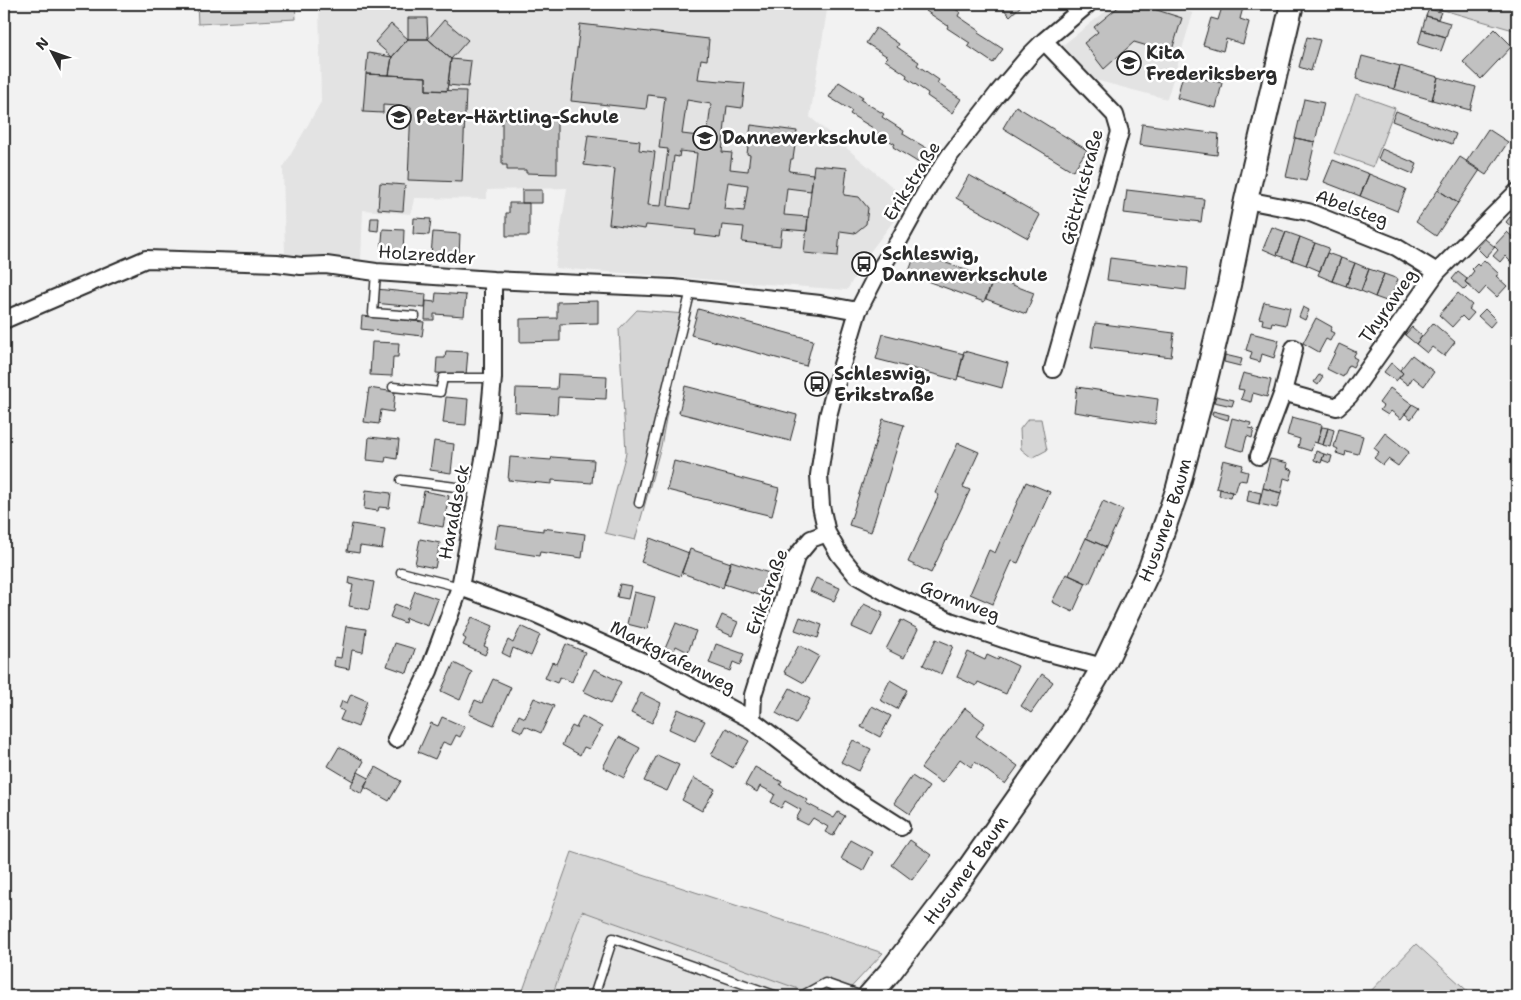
<svg xmlns="http://www.w3.org/2000/svg" width="1521" height="1000" viewBox="0 0 1521 1000" font-family="'Shantell Sans',sans-serif">
<style>
.built{fill:#e3e3e3}
.green{fill:#d5d5d5;stroke:#808080}
.building{fill:#c1c1c1;stroke:#2b2b2b;fill-rule:evenodd}
.lines{fill:none;stroke-linecap:round;stroke-linejoin:round}
.lane-casing{stroke:#2b2b2b;stroke-width:11}
.street-casing{stroke:#2b2b2b;stroke-width:20}
.secondary-casing{stroke:#2b2b2b;stroke-width:26}
.lane{stroke:#fff;stroke-width:8}
.street{stroke:#fff;stroke-width:16}
.secondary{stroke:#fff;stroke-width:22}
.labels{text-anchor:middle;stroke-width:5;stroke-linejoin:round;paint-order:stroke}
.poi-label{font-size:18px;font-weight:bold;fill:#2b2b2b;stroke:#fff;text-anchor:start}
.street-label{font-size:18px;fill:#2b2b2b;stroke:#fff}
</style>
<rect width="100%" height="100%" fill="#f2f2f2"/>
<filter id="ink" filterUnits="userSpaceOnUse"><feTurbulence type="fractalNoise" baseFrequency=".02" numOctaves="2"/><feDisplacementMap in="SourceGraphic" scale="10" xChannelSelector="R" yChannelSelector="G"/><feConvolveMatrix kernelMatrix="1 2 1 2 8 2 1 2 1" color-interpolation-filters="sRGB"/></filter>
<g filter="url(#ink)">
<path class="built" d="M319,4H828L810,117L909,201L866,257L847,290L555,268L567,188L487,190V199L414,198L411,214L363,210L361,260L285,255L283,168L321,102Z
M1115,4H1157L1193,13L1167,99L1095,80L1063,45Z
M582,911L818,996H552Z"/>
<path class="green" d="M197,4H295L296,19L198,24Z
M1422,4H1517V31Z
M1356,94L1395,108L1373,167L1334,153Z
M637,310L685,314L661,446L635,540L605,533L626,453L619,329Z
M1028,419H1041L1047,450L1032,458L1021,449L1020,429Z
M572,852L883,953L843,996H818L582,911L552,996H521Z
M1416,944L1473,996H1366Z"/>
<path class="building" d="M922,4H947L960,12L958,16L980,31L978,33L1003,49L993,63L968,46L970,43L947,28L948,26L926,11L929,8Z
M999,4H1023L1010,16Z
M1122,4H1138L1182,18L1171,53L1134,42L1104,69L1084,43L1098,32L1094,27Z
M1223,4H1244L1240,19L1249,22L1243,44L1226,39L1223,51L1203,45L1211,18L1218,20Z
M1429,9L1441,12L1438,19L1426,16Z
M1426,16L1450,23L1446,37L1422,30Z
M408,18H427L428,39H408Z
M444,20L468,40L451,59L428,39Z
M391,24L408,39L392,57L375,42Z
M580,24L709,39L707,60L701,59L698,79L745,83L742,108L727,106L722,152L732,153L730,169L748,171L750,155L747,154L751,125L797,131L793,159H791L789,171L813,174L811,191L787,188L784,215L808,217L807,231L782,229L780,246L742,242L744,227L722,225L720,238L695,235L696,230L646,225L645,229L609,224L615,169L584,165L588,135L640,141L639,150L655,152L648,205L661,206L668,149L659,148L665,97L648,95L646,109L571,101ZM687,100L711,104L707,137L682,134ZM680,151L697,153L690,209L668,206L674,156L679,157ZM728,182L748,185L744,211L724,209Z
M876,28L899,44L897,47L919,62L917,65L939,80L937,83L961,99L952,113L927,96L928,93L906,78L907,75L885,60L888,57L866,43Z
M1495,29L1512,46L1481,79L1463,62Z
M1422,30L1446,37L1441,51L1418,44Z
M1307,37L1320,40L1311,71L1299,67Z
M408,39H428L451,59L447,91L426,90V77L389,75L392,57Z
M368,53L392,57L389,75L366,74Z
M1362,56L1400,66L1394,89L1356,79Z
M451,59L471,61L468,87L448,85Z
M1400,66L1438,77L1432,100L1394,89Z
M366,74L426,77V90L466,91L462,182L408,180L411,107L383,105V113L363,112Z
M1183,74L1222,83L1216,108L1177,98Z
M1438,77L1476,87L1470,110L1432,100Z
M839,82L863,97L861,100L884,114L882,117L904,131L903,134L928,149L919,163L893,147L895,144L871,130L873,128L850,114L852,111L829,97Z
M1304,99L1324,103L1315,142L1295,138Z
M1016,106L1087,150L1073,171L1003,128Z
M1396,111L1456,134L1452,144L1392,121Z
M502,118H557V174L526,173V170H507V165H502Z
M1142,124L1219,134L1217,155L1139,145Z
M1488,129L1508,142L1486,175L1466,162Z
M1295,138L1315,142L1306,181L1286,177Z
M1382,149L1417,164L1413,174L1378,159Z
M1460,157L1480,170L1458,203L1438,190Z
M1333,160L1369,174L1360,196L1324,182Z
M814,165L847,168L844,195L859,197L868,208L866,224L855,233L840,231L838,256L804,253Z
M1369,174L1406,189L1397,211L1360,196Z
M969,175L1040,215L1028,238L956,198Z
M380,183L405,185L403,211L378,209Z
M522,190H542V203H522Z
M1127,190L1204,199L1201,222L1124,213Z
M1438,190L1458,203L1436,236L1416,222Z
M509,203H529V236H506V213H509Z
M1510,217L1517,223L1514,229L1506,222Z
M371,218H379L378,231L370,230Z
M414,218L431,219L429,235L413,234Z
M1272,227L1286,232L1277,255L1263,249Z
M383,229L404,230L403,254L381,252Z
M433,232L460,234L459,257L431,255Z
M1286,232L1300,237L1292,260L1277,255Z
M1507,232L1517,241V264L1515,266L1505,256L1500,262L1493,256L1498,250L1494,246Z
M1300,237L1315,243L1306,265L1292,260Z
M1485,239L1495,247L1486,257L1477,248Z
M1315,243L1329,248L1320,271L1306,265Z
M916,252L993,280L984,302L908,274Z
M1327,253L1341,258L1332,281L1318,275Z
M1110,258L1188,268L1186,290L1107,280Z
M1341,258L1355,263L1346,286L1332,281Z
M1484,260L1499,274L1496,276L1507,286L1497,297L1486,287L1479,295L1465,282L1474,271L1472,269L1477,264L1479,266Z
M1355,263L1369,269L1361,291L1346,286Z
M1369,269L1384,274L1375,297L1361,291Z
M1458,272L1467,279L1465,282L1469,285L1464,290L1452,279Z
M1384,274L1398,279L1389,302L1375,297Z
M994,278L1034,293L1026,314L986,299Z
M376,289L426,294L425,308L374,303Z
M436,293L466,295L464,316L434,314V320H425L426,301L435,302Z
M1458,293L1472,305L1469,309L1474,313L1467,321L1462,316L1452,327L1439,315Z
M598,301V323L560,324V341L520,342V319L557,318V302Z
M1264,302L1290,308L1286,325L1272,322L1271,326L1262,324L1263,319L1259,318Z
M1303,307L1309,310L1305,320L1299,317Z
M698,309L813,340L806,366L691,335Z
M1485,309L1496,320L1490,327L1478,316Z
M362,316L424,322L422,336L361,329Z
M1316,318L1332,327L1330,331L1334,333L1330,341L1326,339L1319,352L1303,343Z
M1095,323L1174,333L1171,357L1091,347Z
M1433,323L1455,342L1444,356L1432,347L1427,353L1416,344Z
M1412,327L1422,336L1416,344L1405,335Z
M1251,333L1279,340L1274,358L1262,354L1260,362L1250,359L1252,352L1246,350Z
M883,334L964,354L957,380L876,359Z
M372,342L399,343L398,357H393L392,376L370,375Z
M1339,344L1356,352L1353,357L1357,359L1353,367L1349,365L1343,377L1327,369Z
M446,351L468,352L466,375L436,373L437,358H445Z
M964,351L1008,363L1002,388L958,376Z
M1225,355L1242,359L1240,366L1224,362Z
M1412,355L1434,372L1424,386L1413,377L1408,385L1399,378L1403,373L1400,370Z
M1391,363L1403,373L1396,381L1384,372Z
M1243,373L1271,380L1267,397L1253,393L1251,402L1241,399L1244,390L1238,389Z
M558,374L607,376L606,399L558,397L557,414L515,412L516,388L557,389Z
M1319,375L1323,377L1318,385L1314,382Z
M685,386L797,415L790,441L679,413Z
M1077,387L1158,399L1155,424L1074,412Z
M369,388L395,392L393,412L381,410L379,424L364,422Z
M1390,388L1412,404L1401,419L1391,411L1388,415L1380,410L1383,406L1379,403Z
M1216,396L1234,400L1232,406L1214,402Z
M446,397L468,399L466,425L443,423Z
M1412,404L1419,408L1411,419L1405,414Z
M1213,411L1229,415L1228,420L1212,415Z
M1292,417L1322,425L1317,443L1314,442L1311,451L1298,447L1300,439L1287,435Z
M1232,418L1251,423L1249,428L1254,429L1252,438L1247,436L1243,451L1225,446Z
M883,419L904,425L871,532L849,525Z
M1322,427L1328,428L1323,445L1317,443Z
M1328,428L1334,430L1330,447L1323,445Z
M1339,429L1363,436L1358,454L1346,451L1345,456L1336,453L1338,449L1334,447Z
M1385,433L1409,452L1398,466L1388,459L1383,465L1374,458L1379,452L1374,448Z
M369,437L399,440L397,459L386,457L385,462L367,460Z
M434,441L454,444L451,473L430,470Z
M958,443L979,452L963,487L970,490L931,573L908,562L939,495L935,493Z
M1316,451L1324,454L1321,463L1314,460Z
M1324,454L1332,456L1330,463L1322,460Z
M510,457L551,460L552,457L594,460L592,483L552,480V484L508,480Z
M1270,459L1288,463L1287,468L1293,470L1290,480L1284,478L1281,493L1263,488Z
M1223,460L1243,465L1241,470L1248,472L1246,481L1239,480L1235,493L1216,488Z
M674,461L779,488L772,516L667,490Z
M1026,482L1050,492L1018,563L1012,561L993,604L970,594L989,550L995,553Z
M1263,488L1281,493L1277,508L1259,504Z
M1220,489L1232,492L1230,498L1219,496Z
M366,490L391,493L389,508L379,507L378,511L364,509Z
M1249,490L1261,493L1259,504L1247,501Z
M424,491L449,496L443,527L418,522Z
M1103,501L1123,510L1106,547L1086,538Z
M352,524L385,529L382,549L360,546L359,553L347,551Z
M498,525L543,531V528L585,534L582,558L540,552L539,556L494,549Z
M650,538L689,553L680,576L641,562Z
M1086,538L1106,547L1089,584L1069,575Z
M420,539L440,543L435,568L415,564Z
M690,549L731,563L723,588L682,573Z
M731,561L769,573L761,596L724,584Z
M1066,574L1086,583L1073,612L1052,602Z
M350,577L374,582L369,610L349,606L353,585L349,584Z
M816,578L840,588L834,601L810,591Z
M620,584L631,586L628,599L617,597Z
M415,591L438,599L428,626L406,618L405,623L390,617L395,604L408,609Z
M634,592L655,597L647,629L627,624Z
M864,604L883,613L872,636L852,627Z
M722,615L738,622L732,636L716,629Z
M472,617L493,626L484,646L488,648L485,655L463,645L466,639L463,637Z
M800,617L822,625L818,638L795,630Z
M901,620L918,629L904,658L886,649Z
M676,623L696,631L688,652L676,646L672,655L664,651Z
M346,626L366,629L363,652L352,650L349,669L334,666L335,657L341,658Z
M521,626L540,635L531,656L513,648L510,657L502,653L508,640L513,643Z
M936,639L953,646L941,674L923,665Z
M395,643L415,649L407,673L387,666Z
M566,644L585,652L572,682L560,677L557,683L545,678L552,662L557,664Z
M716,644L744,654L740,665L733,662L730,671L709,663Z
M799,645L819,656L804,683L784,672Z
M968,652L985,660L987,655L998,660L999,657L1018,666L1006,694L978,682L976,686L957,677Z
M454,663L472,672L460,700L441,691Z
M594,669L621,682L610,704L583,691Z
M1042,674L1053,682L1031,713L1021,706Z
M493,679L511,687L494,725L469,714L475,700L482,703Z
M890,680L907,690L897,709L880,700Z
M790,688L810,699L796,724L776,713Z
M641,693L661,703L652,723L631,713Z
M351,694L367,701L358,727L340,720L344,711L339,709L342,701L347,703Z
M534,698L554,706L541,733L525,726L522,732L513,728L519,715L525,718Z
M872,706L891,716L880,737L861,727Z
M965,708L985,723L976,736L1018,766L1005,784L975,762L971,767L960,759L942,783L921,768Z
M678,709L705,721L695,741L669,729Z
M582,716L602,727L589,749L584,747L580,755L562,745L572,726L576,728Z
M442,717L465,727L460,737L456,735L451,745L443,742L435,759L418,752L431,723L438,726Z
M726,728L749,741L733,768L711,755Z
M619,737L640,748L624,778L603,767Z
M853,740L871,749L859,771L841,762Z
M339,747L364,761L353,781L328,766Z
M657,755L679,765L667,791L644,781Z
M376,767L401,781L389,801L364,787Z
M755,767L782,782L780,785L808,800L806,803L834,818L838,812L845,816L833,836L825,832L828,827L813,818L808,825L796,819L801,810L785,801L781,808L771,802L775,794L760,786L757,792L745,785Z
M358,772L369,778L362,794L350,787Z
M912,776L929,787L910,814L894,803Z
M694,778L715,789L702,811L682,800Z
M851,840L873,852L863,871L841,859Z
M910,840L931,855L912,880L892,865Z"/>
<g class="lines">
<g class="lane-casing">
<path id="lane" d="M376,272L373,313L415,316
M393,387L440,392L443,378H493
M401,480L479,490
M639,503L691,290
M401,572L460,587
M594,996L613,938L777,996
M801,996L825,983L862,996"/>
</g>
<g class="street-casing">
<path id="street" d="M1088,4L1044,41L1030,55L998,93L950,155L929,186L898,242L878,272L858,311L838,378L828,416L819,475L821,506L827,533L839,554L856,575L889,594L950,621L1030,648L1103,667
M1044,41L1115,115L1120,132L1053,369
M1246,200L1308,212L1396,247L1437,272
M4,320L146,259L277,263L301,266L326,265L376,272L493,280L673,288L820,304L858,311
M1283,392L1337,407L1349,396L1437,272L1517,192
M1259,456L1283,392L1294,348
M460,587L536,614L650,665L752,720L849,794L901,827
M752,720L753,695L796,557L811,539L827,533
M396,739L429,671L460,587L487,443L493,378V280"/>
</g>
<g class="secondary-casing">
<g id="secondary">
<path id="s1" d="M869,996L890,972L966,872L1067,728L1103,667L1150,568L1177,491L1200,404L1229,285L1246,200L1292,4"/>
</g>
</g>
<use href="#lane" class="lane"/>
<use href="#street" class="street"/>
<use href="#secondary" class="secondary"/>
</g>
</g>
<defs>
<g id="school-ring" transform="scale(1.25)"><circle r="9.5" fill="#fff" stroke="#2b2b2b" stroke-width="1.5"/><path d="M0-5L7-2L0 1L-7-2ZM-4 1L0 2.5L4 1V4Q0 6-4 4Z" fill="#2b2b2b"/></g>
<g id="bus-ring" transform="scale(1.25)"><circle r="9.5" fill="#fff" stroke="#2b2b2b" stroke-width="1.5"/><path d="M-5-6H5V4H4V6H2V4H-2V6H-4V4H-5ZM-3.5-4V0h7V-4ZM-3.5 1.2v1.5H-2V1.2ZM2 1.2v1.5H3.5V1.2Z" fill="#2b2b2b"/></g>
</defs>
<g fill-rule="evenodd">
<use href="#school-ring" x="1129" y="63"/>
<use href="#school-ring" x="399" y="117"/>
<use href="#school-ring" x="705" y="138"/>
<use href="#bus-ring" x="864" y="264"/>
<use href="#bus-ring" x="817" y="384"/>
</g>
<g class="labels">
<g class="poi-label">
<text x="1146" y="59">Kita<tspan x="1146" dy="21">Frederiksberg</tspan></text>
<text x="416" y="123">Peter-Härtling-Schule</text>
<text x="722" y="144">Dannewerkschule</text>
<text x="882" y="260">Schleswig,<tspan x="882" dy="21">Dannewerkschule</tspan></text>
<text x="834" y="380">Schleswig,<tspan x="834" dy="21">Erikstraße</tspan></text>
</g>
<g class="street-label">
<text transform="translate(912 181) rotate(-58)" y="6">Erikstraße</text>
<text transform="translate(1082 187) rotate(-75)" y="6">Göttrikstraße</text>
<text transform="translate(1352 208) rotate(20)" y="6">Abelsteg</text>
<text transform="translate(427 255) rotate(4)" y="6">Holzredder</text>
<text transform="translate(1388 306) rotate(-55)" y="6">Thyraweg</text>
<text transform="translate(454 512) rotate(-79)" y="6">Haraldseck</text>
<text dy="6" stroke="none"><textPath href="#s1" startOffset="564">Husumer Baum</textPath></text>
<text transform="translate(767 592) rotate(-70)" y="6">Erikstraße</text>
<text transform="translate(960 601) rotate(21)" y="6">Gormweg</text>
<text transform="translate(673 657) rotate(27)" y="6">Markgrafenweg</text>
<text dy="6" stroke="none"><textPath href="#s1" startOffset="159">Husumer Baum</textPath></text>
</g>
</g>
<rect width="1521" height="1000" fill="none" stroke="#fff" stroke-width="20"/>
<rect x="10" y="10" width="1501" height="980" fill="none" stroke="#2b2b2b" stroke-width="2" filter="url(#ink)"/>
<g transform="translate(52 52) rotate(311)" stroke="#ffffff" stroke-width="4" paint-order="stroke">
<path d="M0-4L9 19L0 12L-9 19Z" fill="#2b2b2b"/>
<text y="-8" font-size="14" font-weight="bold" text-anchor="middle" fill="#2b2b2b">N</text>
</g>
</svg>
